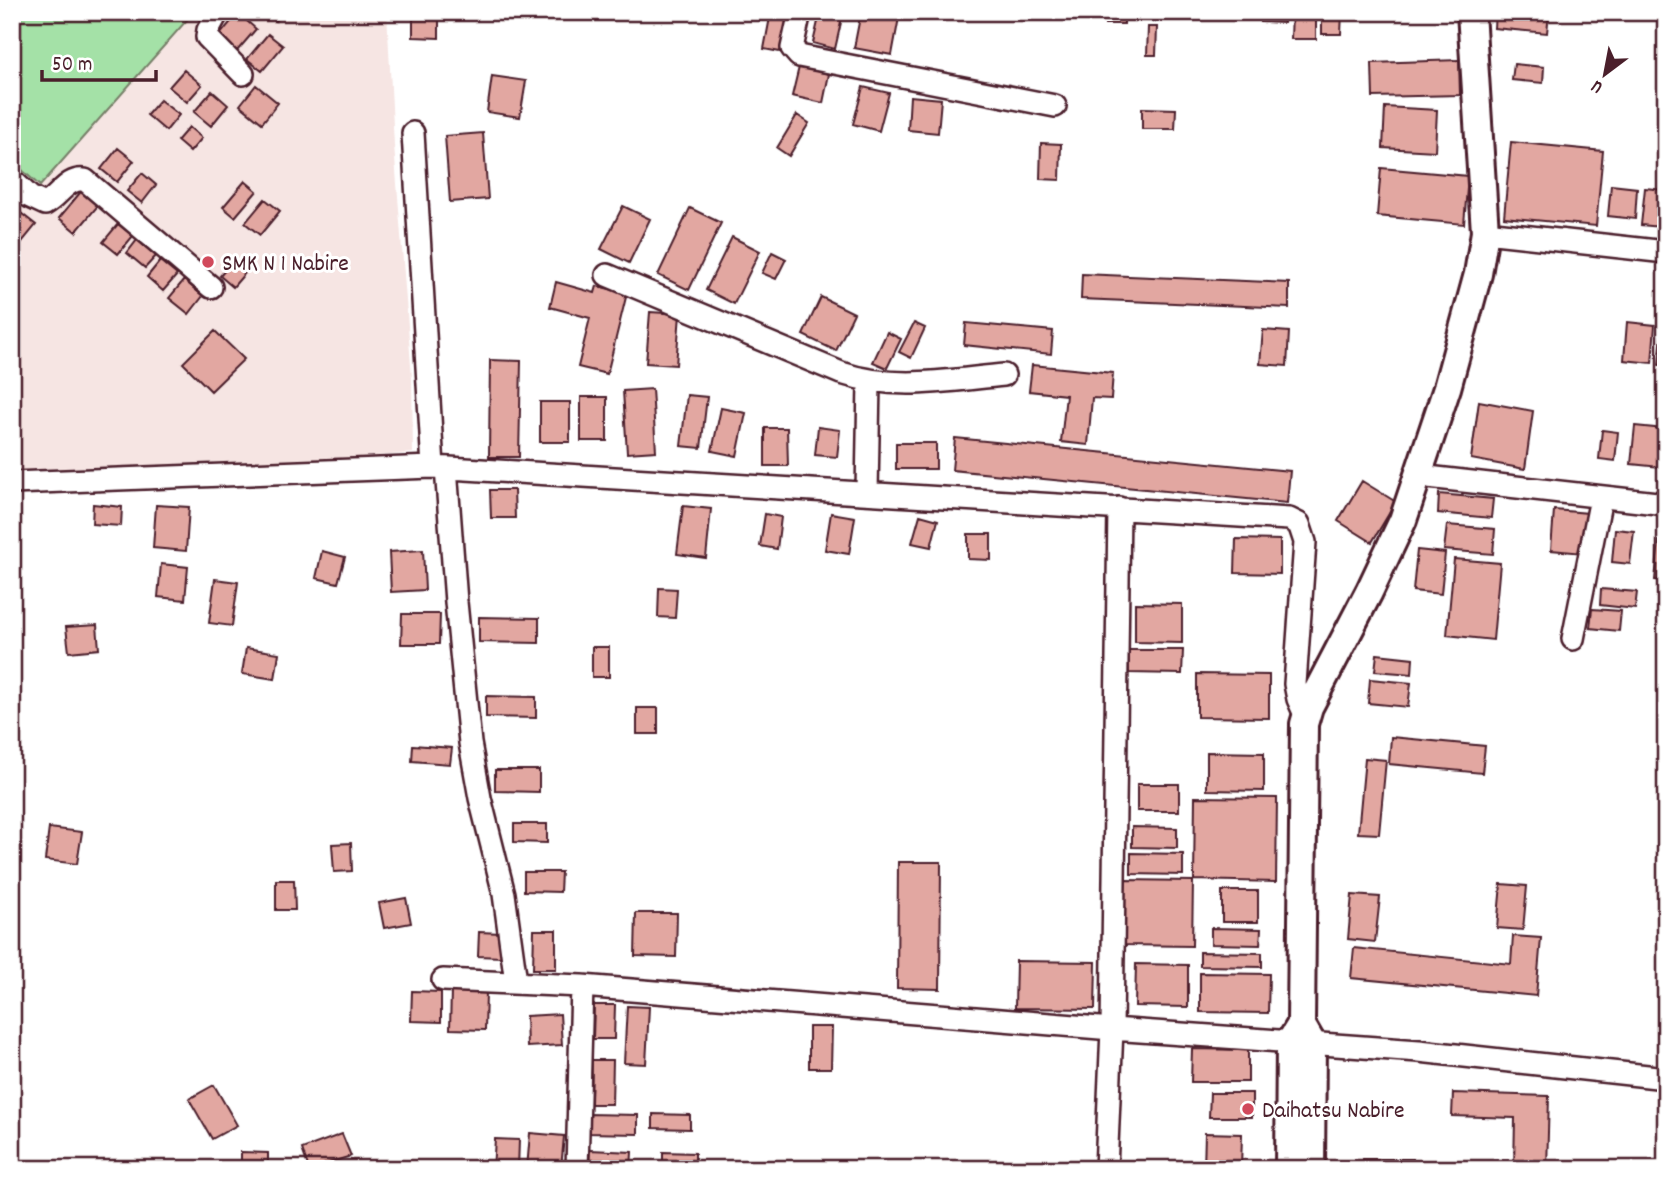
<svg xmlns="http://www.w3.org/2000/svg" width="1678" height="1181" viewBox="0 0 1678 1181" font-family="Dekko,sans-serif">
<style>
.built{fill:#f6e5e3}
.green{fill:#a4e1a7;stroke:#778069;stroke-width:2}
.building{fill:#e2a7a1;stroke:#4a1f2b;stroke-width:2}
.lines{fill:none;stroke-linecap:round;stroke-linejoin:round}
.minor-casing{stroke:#4a1f2b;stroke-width:26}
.major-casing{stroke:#4a1f2b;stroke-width:32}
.minor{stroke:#fff;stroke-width:21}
.major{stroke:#fff;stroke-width:26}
.poi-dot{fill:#d1495b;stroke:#fff;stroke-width:2.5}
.labels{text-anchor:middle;stroke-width:6;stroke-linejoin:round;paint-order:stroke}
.poi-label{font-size:24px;fill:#4a1f2b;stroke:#fff;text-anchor:start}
</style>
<rect width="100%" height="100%" fill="#fff"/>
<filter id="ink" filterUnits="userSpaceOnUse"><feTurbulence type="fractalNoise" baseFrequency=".0143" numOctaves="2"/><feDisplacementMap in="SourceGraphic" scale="14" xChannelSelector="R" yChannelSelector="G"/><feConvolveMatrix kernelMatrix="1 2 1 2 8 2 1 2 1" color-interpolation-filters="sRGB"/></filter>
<g filter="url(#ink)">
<path class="built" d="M12,12H387L394,145L412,378L413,453L241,467L12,476Z"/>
<path class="green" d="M12,12H194L40,186L12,161Z"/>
<path class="building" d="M265,12H284L276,21Z
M413,12H439V38L413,37Z
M771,12L788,16L780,52L764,49Z
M861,12H900L892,55L854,48Z
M1013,12H1035V20L1013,19Z
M1105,12H1124V24H1105Z
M1260,12H1284V23L1260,22Z
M1292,12H1316V39H1291Z
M1322,12H1342L1341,34H1322Z
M1495,12H1549L1547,33L1494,28Z
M238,13L256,29L237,51L219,36Z
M820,13L842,18L835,49L813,43Z
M1148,27H1157L1156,55H1147Z
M268,34L283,46L262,71L247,59Z
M1459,60L1460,95L1373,97L1372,63Z
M1514,64L1544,67L1543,83L1512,80Z
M799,67L829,74L823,103L792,96Z
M184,70L202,85L187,102L169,87Z
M492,76L526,81L520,117L487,112Z
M256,85L278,103L262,123L240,105Z
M863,87L889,93L879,131L853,124Z
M212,91L228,105L211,126L194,112Z
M910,96L941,99L938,133L908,130Z
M160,100L179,115L166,131L147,115Z
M1385,107L1437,110L1435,151L1383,148Z
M1142,108L1176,109L1175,129H1142Z
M797,115L809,123L789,156L777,148Z
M189,127L202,138L190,152L177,141Z
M483,133L488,199L450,202L445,136Z
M1511,142L1603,151L1596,226L1504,217Z
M1041,143L1061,144L1060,180L1040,179Z
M118,148L134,161L117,182L101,169Z
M1381,168L1468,176L1464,224L1377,216Z
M142,173L156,185L142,203L127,191Z
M245,181L257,191L235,217L223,207Z
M1611,185L1637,188L1635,219L1608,216Z
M84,188L101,202L76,232L59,218Z
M1645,188L1664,190L1661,227L1641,225Z
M265,199L280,211L260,235L245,223Z
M12,206L36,225L18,247L12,243Z
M623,206L650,219L629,263L601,249Z
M690,208L721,223L689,290L658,275Z
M118,224L133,236L118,254L103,242Z
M732,237L760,251L734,304L706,290Z
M137,240L156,256L145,268L127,253Z
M772,252L786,259L776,279L762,273Z
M160,261L177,275L163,291L147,277Z
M232,262L245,273L233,287L220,276Z
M1082,274L1289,283V308L1081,299Z
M184,280L203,296L189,314L169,298Z
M556,282L595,293L597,286L627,293L607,374L578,367L590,318L550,307Z
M821,297L854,313L836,351L803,335Z
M650,312L680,314L676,365L646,363Z
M1664,312H1666V366L1659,365Z
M1627,322L1655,325L1652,363L1624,360Z
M914,323L925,328L911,358L899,352Z
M966,323L1053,331L1051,354L964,345Z
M1263,330L1289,332L1287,366L1260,364Z
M215,331L244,359L211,391L183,363Z
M887,332L901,339L887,368L873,362Z
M490,360L521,361L519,457H489Z
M1032,365L1113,373L1111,399L1092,398L1088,445L1061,442L1066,395L1029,391Z
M652,389L656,451L627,453L623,391Z
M687,395L707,397L701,448L681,446Z
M581,397H607V441H581Z
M1479,401L1533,411L1525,469L1471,459Z
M540,402H570V442H540Z
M721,408L746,413L737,456L712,451Z
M1635,426L1664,429L1660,467L1631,464Z
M818,427L840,430L837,457L815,455Z
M765,428H787L788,466H765Z
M1602,430L1618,432L1615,461L1599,459Z
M955,438L1290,471L1287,503L952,470Z
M896,443H936V469H896Z
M1362,481L1396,502L1372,542L1338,521Z
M490,490H514L515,518H491Z
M1439,494L1493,499L1491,518L1438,513Z
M93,504L122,507L121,526L92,524Z
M156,505L189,507L186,551L153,548Z
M683,506L711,509L706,558L677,554Z
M1554,510L1588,513L1584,553L1551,550Z
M831,513L855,517L849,554L825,550Z
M765,514L781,517L777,549L760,546Z
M920,515L938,520L931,547L912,543Z
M1447,525L1495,529L1493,554L1444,550Z
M1615,529L1634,531L1630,564L1612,562Z
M968,534H991V560L968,559Z
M1236,539L1280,540V574L1235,573Z
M1659,541L1666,542V581L1655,580Z
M423,550L425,590L391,592L389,552Z
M1417,550L1445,553L1441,594L1413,591Z
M322,551L345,557L338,583L316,578Z
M1454,559L1500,563L1493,640L1447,635Z
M161,564L188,567L185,600L158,597Z
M215,579L238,582L232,626L209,623Z
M659,588L677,589L675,618L658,617Z
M1601,589L1637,592L1635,609L1600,605Z
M1135,603L1182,604V643L1135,642Z
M1592,609L1621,611L1619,631L1590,628Z
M402,614H440L439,644H401Z
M479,617L539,618V643L479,642Z
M97,625L99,649L69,652L66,627Z
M592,647H609V677H592Z
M246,648L279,653L275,679L242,674Z
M1129,650H1183L1182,674L1129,673Z
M1377,654L1413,658L1412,674L1375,671Z
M1197,674L1269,675V718L1197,717Z
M1370,679L1411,683L1408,707L1368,703Z
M486,696L536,697V718L486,717Z
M637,708H658V734H637Z
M1391,737L1485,746L1482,773L1389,764Z
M413,745L452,748L450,764L412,761Z
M1207,752L1264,753V791L1207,790Z
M1365,758L1386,760L1379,834L1358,833Z
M495,770H539V792L495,791Z
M1137,784H1179V811H1137Z
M1195,797L1277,798L1276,882L1194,880Z
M514,824H547V843L514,842Z
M1132,827L1177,828V848L1132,847Z
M49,828L82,832L77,864L45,860Z
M351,843L352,871L334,872L332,844Z
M1131,853L1183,854V875L1131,874Z
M898,862H941L940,989L897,988Z
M524,872H561L560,892L524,891Z
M276,880H294L295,910H276Z
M1123,880L1193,881L1192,946L1123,945Z
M1501,884L1527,886L1523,930L1497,928Z
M1222,891H1258V922H1222Z
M1352,895L1380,897L1375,942L1348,939Z
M406,898L411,923L384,928L379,903Z
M636,913H677L676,957L635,956Z
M1211,928L1261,929L1260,945L1211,944Z
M534,930H556V969H533Z
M479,932L501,933V957L478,956Z
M1513,936L1541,938L1536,996L1351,978L1354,948L1511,964Z
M1200,952L1262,953V967L1200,966Z
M1016,961L1096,962L1095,1009L1015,1008Z
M1136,964L1188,965V1007L1135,1006Z
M1200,973L1269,974L1268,1013L1200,1012Z
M412,991L441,992V1022L411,1021Z
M451,991L486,992L485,1030L450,1029Z
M594,1005H615L614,1039H593Z
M627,1006L649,1007L646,1064L624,1063Z
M560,1014L562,1045L527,1047L526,1016Z
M809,1027H832L831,1068H809Z
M1192,1049L1248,1050V1082H1191Z
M592,1060H613L612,1104H591Z
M214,1085L237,1125L212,1139L189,1099Z
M1210,1093H1252V1117H1209Z
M1453,1093L1549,1096L1547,1169H1514L1515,1118L1452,1116Z
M587,1114L638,1115V1134L587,1133Z
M653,1114L690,1115V1129L653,1128Z
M530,1133L564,1136L561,1169H527Z
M1205,1133L1242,1134L1241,1169H1204Z
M342,1134L351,1156L309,1169L302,1149Z
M495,1139L519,1140L518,1169H493Z
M590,1150L632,1152L631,1169H589Z
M241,1152L268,1153V1169H241Z
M663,1152L695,1153V1169H663Z
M1363,1159H1413V1169H1363Z"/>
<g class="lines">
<g class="minor-casing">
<path id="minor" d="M218,12L208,30L207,37L243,74
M800,12L792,48L799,56L1055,106
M413,133L433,467
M12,180L30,197L45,204C59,197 67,177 85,180L211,287
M1485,232L1666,252
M607,275L841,373C895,391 949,380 1004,375
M446,468L456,602L470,743L480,798L504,894L516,982
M1419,476L1666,504
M12,483L433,467L1289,519L1299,524L1305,542L1295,684L1298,699L1306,717
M867,492L869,382
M1573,639L1601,498
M443,980L582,986L1112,1029L1419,1051L1666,1078
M577,1169L582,986
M1106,1169L1112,1029L1119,508"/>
</g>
<g class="major-casing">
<path id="major" d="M1289,1169L1290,1042L1301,1024
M1311,1169L1312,1043L1301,1024L1304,724L1309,707L1369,592L1403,520L1447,388L1478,274L1485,232L1471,12"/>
</g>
<use href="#minor" class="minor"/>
<use href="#major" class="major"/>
</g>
</g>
<g class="poi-dot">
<circle cx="208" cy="262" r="7"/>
<circle cx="1248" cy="1109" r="7"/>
</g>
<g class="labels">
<g class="poi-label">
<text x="222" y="270">SMK N 1 Nabire</text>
<text x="1262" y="1117">Daihatsu Nabire</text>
</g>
</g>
<rect width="1678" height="1181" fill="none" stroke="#fff" stroke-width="42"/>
<rect x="21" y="21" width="1636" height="1139" fill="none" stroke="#4a1f2b" stroke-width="2.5" filter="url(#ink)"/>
<g transform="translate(1605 74) rotate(212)" stroke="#ffffff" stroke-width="5" paint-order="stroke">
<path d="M0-5L12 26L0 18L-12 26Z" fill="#4a1f2b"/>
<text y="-10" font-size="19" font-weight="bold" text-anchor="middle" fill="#4a1f2b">U</text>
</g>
<path d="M42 70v10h114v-10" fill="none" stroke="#4a1f2b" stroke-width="3.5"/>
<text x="52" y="70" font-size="21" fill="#4a1f2b" stroke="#ffffff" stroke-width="5" paint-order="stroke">50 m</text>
</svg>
